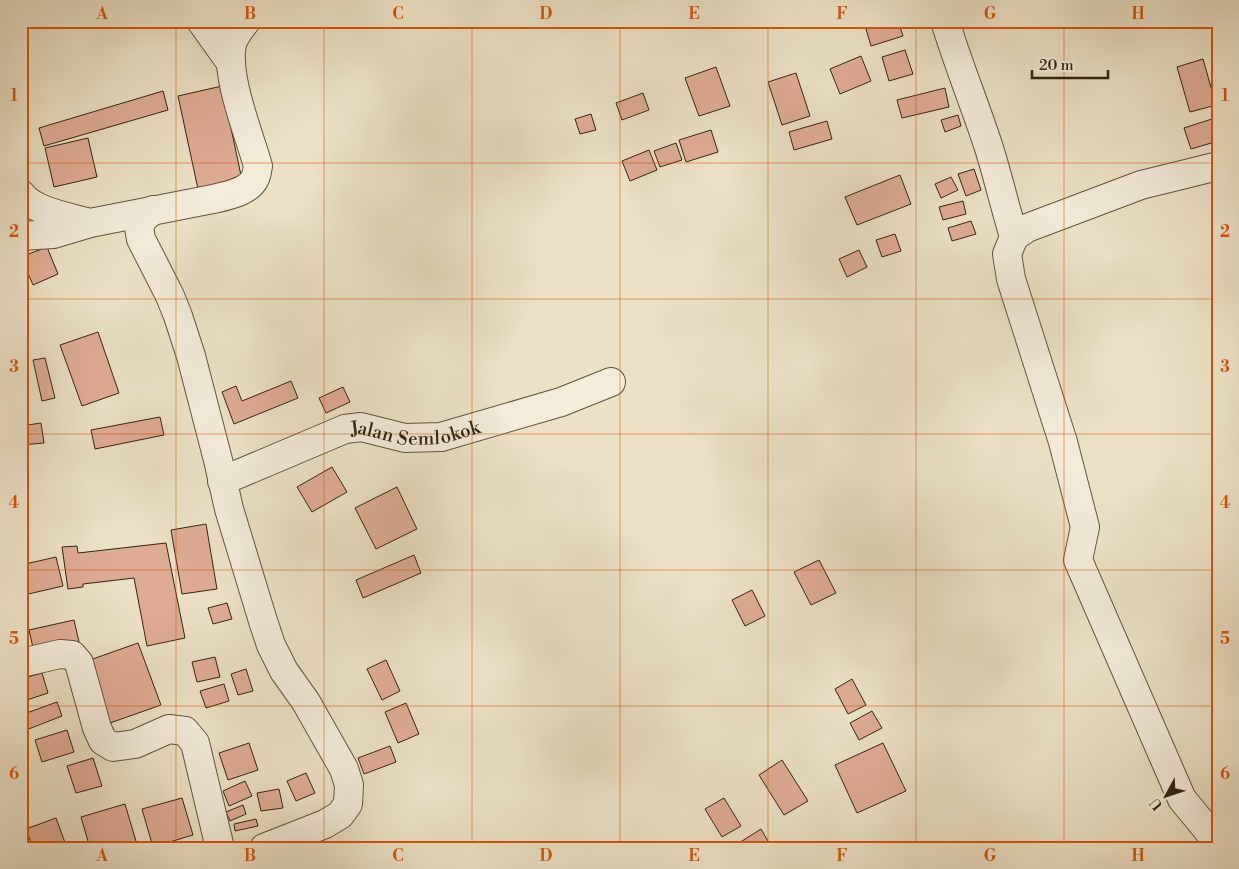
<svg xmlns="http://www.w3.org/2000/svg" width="1239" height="869" viewBox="0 0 1239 869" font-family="'Libre Bodoni',serif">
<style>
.building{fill:#deac94;stroke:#332410}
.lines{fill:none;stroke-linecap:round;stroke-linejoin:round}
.minor-casing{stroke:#61533d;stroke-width:30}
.minor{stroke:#f2ecd9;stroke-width:28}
.grid{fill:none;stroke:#d6540c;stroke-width:1;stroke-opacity:0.55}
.labels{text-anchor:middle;stroke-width:4.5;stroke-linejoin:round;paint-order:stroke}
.street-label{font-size:19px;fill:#332410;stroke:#f2ecd9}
.neatline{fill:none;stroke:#d6540c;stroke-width:2}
.grid-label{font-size:16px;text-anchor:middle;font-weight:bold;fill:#d6540c}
</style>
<rect width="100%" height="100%" fill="#ebe1c5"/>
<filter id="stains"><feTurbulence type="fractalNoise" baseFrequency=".004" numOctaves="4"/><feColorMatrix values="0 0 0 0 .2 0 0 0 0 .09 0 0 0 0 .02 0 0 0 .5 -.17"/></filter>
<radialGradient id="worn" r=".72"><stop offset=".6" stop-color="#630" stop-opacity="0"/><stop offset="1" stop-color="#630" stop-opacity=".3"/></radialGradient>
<path class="building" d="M892,21H898L903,36L871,46L866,29Z
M905,50L913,74L889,81L882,57Z
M861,56L871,81L840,94L830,69Z
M1203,59L1216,105L1190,112L1177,67Z
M716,67L730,106L699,116L685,78Z
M796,73L810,116L782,125L768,82Z
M222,86L242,180L198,189L178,96Z
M945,88L949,107L902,118L897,100Z
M163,91L168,110L44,146L39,128Z
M643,93L649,110L622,120L616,103Z
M591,114L596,130L580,134L575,119Z
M958,115L961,126L945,132L941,120Z
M1218,117V141L1191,149L1184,128Z
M827,121L832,139L794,150L789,132Z
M711,130L718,152L686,162L679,140Z
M88,138L97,177L54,187L45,148Z
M676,143L682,160L660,167L654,151Z
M649,150L657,170L630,181L622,161Z
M974,169L981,190L966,196L958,174Z
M900,175L911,204L857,225L845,197Z
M951,177L958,190L941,198L935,184Z
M963,201L966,214L943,220L939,207Z
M971,221L976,234L952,241L948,228Z
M895,234L901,251L882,257L876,240Z
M47,247L58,274L33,285L21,257Z
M859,250L867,267L847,277L839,259Z
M98,332L119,393L82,406L60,345Z
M45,358L55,398L42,401L33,360Z
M291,381L298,398L234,424L222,392L236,386L242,401Z
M343,387L350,402L326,413L319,398Z
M160,417L164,435L95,449L91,430Z
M41,423L44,443L21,445V426Z
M332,467L347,492L312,512L297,487Z
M397,487L417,529L376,549L355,508Z
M206,524L217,589L182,594L171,530Z
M166,543L185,638L147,646L134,578L83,584V587L68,589L62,547L77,546L78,553Z
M414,555L421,573L363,598L356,580Z
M56,557L63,586L24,595L21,582V565Z
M819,560L836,593L811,605L794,572Z
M752,590L765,616L745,626L732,600Z
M227,603L232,619L213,624L208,608Z
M74,620L79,642L34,652L29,630Z
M138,643L161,705L110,723L87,661Z
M215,657L220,677L197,682L192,662Z
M386,660L400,691L382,700L367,669Z
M246,669L253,691L238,695L231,674Z
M42,673L48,693L21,702V679Z
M852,679L866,705L848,714L835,689Z
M224,684L229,701L206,708L200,691Z
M57,702L62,716L21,732V715Z
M406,703L419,734L398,743L385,712Z
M872,711L882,728L859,740L850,723Z
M67,730L74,752L42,762L35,740Z
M249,743L258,770L228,780L219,753Z
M883,743L906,791L857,813L835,765Z
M390,746L396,762L364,774L358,758Z
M93,758L102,786L76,793L67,766Z
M782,760L808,801L784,815L759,775Z
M306,773L315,793L296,801L287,781Z
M245,781L252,796L229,806L223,791Z
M279,789L283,808L261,811L257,793Z
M182,798L193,835L153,847L142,809Z
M724,798L741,826L722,837L705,809Z
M125,804L138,848H90L81,817Z
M243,805L246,814L230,821L226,812Z
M56,818L67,848H33L26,829Z
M256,819L258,826L235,831L234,824Z
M761,829L772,848H731Z"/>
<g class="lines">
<g class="minor-casing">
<g id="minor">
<path d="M201,21L231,63"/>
<path d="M945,21C958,64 975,105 989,148C998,177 1005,207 1014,237L1027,228L1141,185L1218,166"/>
<path d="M21,194C34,212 70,217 90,223"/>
<path d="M153,210L142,220L139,228L141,239L170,296L178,316L191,356L218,460L229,509L263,621L271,645L284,671L306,702L344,769L349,785L348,804L340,815L325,824L264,848"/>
<path d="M21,236L53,234L90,223L213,199C226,196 249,192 255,178C257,175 257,170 258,166C249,134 225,76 232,44C234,36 241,28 246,21"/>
<path d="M1014,237L1007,254L1011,279L1063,442L1085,527L1078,560L1182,799L1215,839L1218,847"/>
<path id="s1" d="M222,481L345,429L361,427L405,438L441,437L561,402L611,382"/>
<path d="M21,663L60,654L72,655L79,663L97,728L103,741L113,747L135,744L169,729L185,731L195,743L220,848"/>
</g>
</g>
<use href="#minor" class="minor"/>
</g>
<path class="grid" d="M176,21V848M324,21V848M472,21V848M620,21V848M768,21V848M916,21V848M1064,21V848M21,163H1218M21,299H1218M21,434H1218M21,570H1218M21,706H1218"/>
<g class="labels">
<g class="street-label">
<text dy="7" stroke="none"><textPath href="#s1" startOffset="205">Jalan Semlokok</textPath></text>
</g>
</g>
<rect width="1239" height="869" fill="none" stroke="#ebe1c5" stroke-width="55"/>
<g transform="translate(1166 796) rotate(230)" stroke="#f2ecd9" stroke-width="4" paint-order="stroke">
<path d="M0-4L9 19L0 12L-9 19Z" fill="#332410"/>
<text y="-8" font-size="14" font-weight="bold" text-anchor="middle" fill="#332410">U</text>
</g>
<path d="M1032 70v8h76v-8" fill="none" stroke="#332410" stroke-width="2.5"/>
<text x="1039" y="70" font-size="15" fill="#332410" stroke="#f2ecd9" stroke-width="4" paint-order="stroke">20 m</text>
<rect x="28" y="28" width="1184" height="814" class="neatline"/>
<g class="grid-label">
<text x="102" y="19">A</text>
<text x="250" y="19">B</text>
<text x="398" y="19">C</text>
<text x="546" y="19">D</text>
<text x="694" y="19">E</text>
<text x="842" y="19">F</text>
<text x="990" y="19">G</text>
<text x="1138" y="19">H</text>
<text x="14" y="101">1</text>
<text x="1225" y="101">1</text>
<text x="14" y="237">2</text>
<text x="1225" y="237">2</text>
<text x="14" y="372">3</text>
<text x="1225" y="372">3</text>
<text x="14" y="508">4</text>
<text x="1225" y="508">4</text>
<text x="14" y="644">5</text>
<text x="1225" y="644">5</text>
<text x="14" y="779">6</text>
<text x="1225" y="779">6</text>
<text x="102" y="861">A</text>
<text x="250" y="861">B</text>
<text x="398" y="861">C</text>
<text x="546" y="861">D</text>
<text x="694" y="861">E</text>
<text x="842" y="861">F</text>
<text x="990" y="861">G</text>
<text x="1138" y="861">H</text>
</g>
<rect width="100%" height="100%" filter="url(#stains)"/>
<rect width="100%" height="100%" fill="url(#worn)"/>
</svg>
